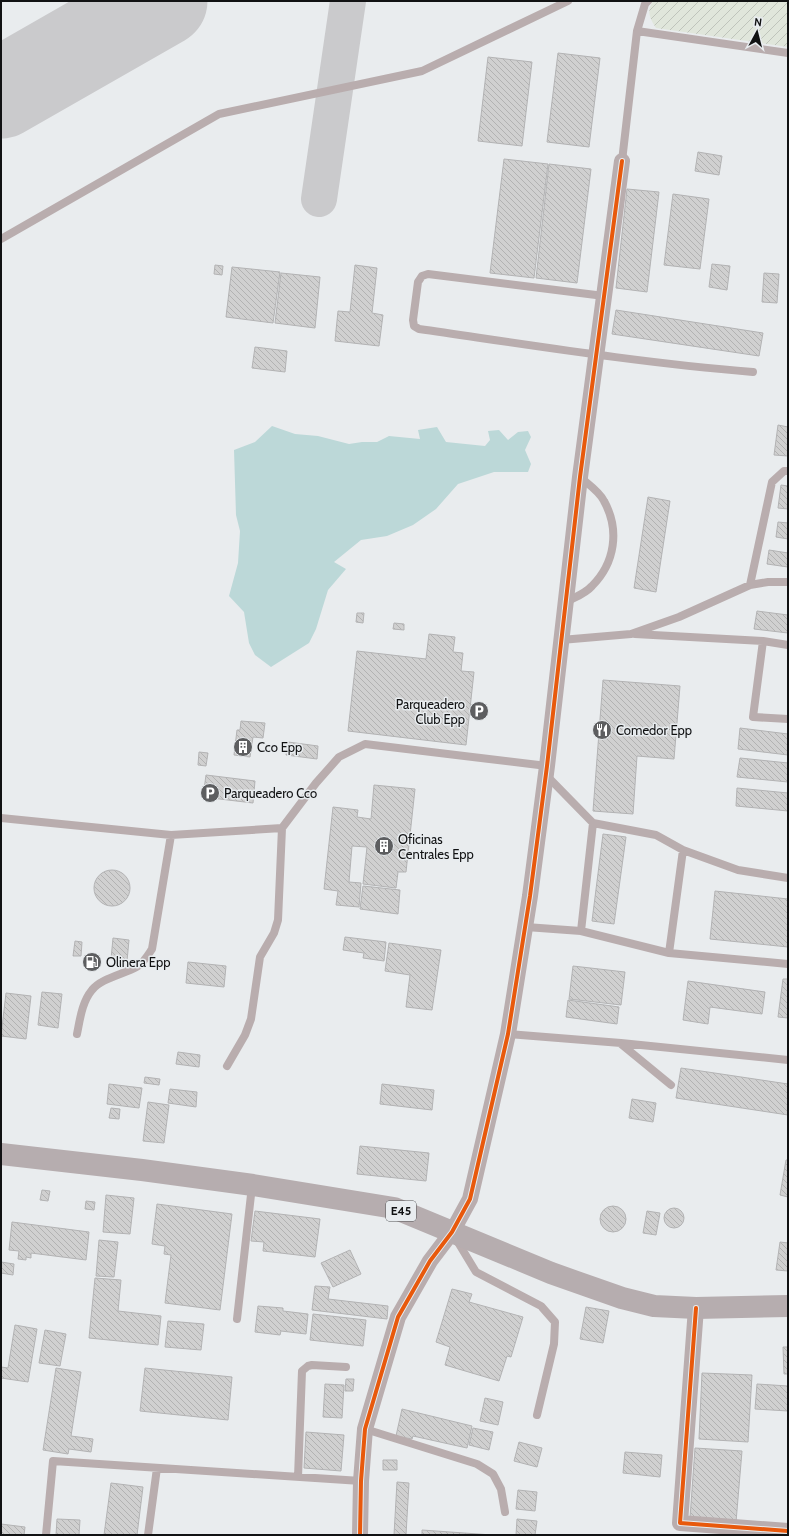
<svg xmlns="http://www.w3.org/2000/svg" width="789" height="1536" viewBox="0 0 789 1536" font-family="Cabin,sans-serif">
<style>
.garden{fill:url(#garden-furrows)}
.water{fill:#bcd8d8}
.lines{fill:none;stroke-linecap:round;stroke-linejoin:round}
.taxiway{stroke:#cacacc;stroke-width:36}
.runway{stroke:#cacacc;stroke-width:91}
.building{fill:url(#building-back-hatch);stroke:#b3b3b4}
.service{stroke:#b9adae;stroke-width:8}
.minor{stroke:#b9adae;stroke-width:16}
.trunk{stroke:#b6adaf;stroke-width:22}
.cycleway-casing{stroke:#e8ecef;stroke-width:6}
.cycleway{stroke:#e8590c;stroke-width:4}
.labels{text-anchor:middle;stroke-width:3;stroke-linejoin:round;paint-order:stroke}
.shield{fill:#e8ecef;stroke:#525355;stroke-width:1}
.shield-label{font-size:12px;font-weight:bold;fill:#111213}
.poi-label{font-size:13px;fill:#111213;stroke:#e8ecef;text-anchor:start}
</style>
<defs>
<pattern id="garden-furrows" width="10" height="10" patternUnits="userSpaceOnUse"><rect width="10" height="10" fill="#e0e6db"/><path d="M-1 1l2-2M0 10L10 0M9 11l2-2" fill="none" stroke="#bfc4bb"/></pattern>
<pattern id="building-back-hatch" width="6" height="6" patternUnits="userSpaceOnUse"><rect width="6" height="6" fill="#d0d0d0"/><path d="M-1 5l2 2M0 0l6 6M5-1l2 2" fill="none" stroke="#b2b2b2"/></pattern>
</defs>
<rect width="100%" height="100%" fill="#e9ecee"/>
<path class="garden" d="M653,1H788V47L656,28C650,19 646,11 653,1Z"/>
<path class="water" d="M272,426L295,434L318,436L349,444L362,442H377L389,436L420,439L418,430L437,427L446,442L485,446L490,440L488,431L499,430L508,440L518,432L528,431L531,437L525,450L531,464L528,472H494L458,484L436,509L413,525L387,536L361,540L334,562L346,569L328,590L316,629L309,643L271,667L255,655L249,643L244,612L229,596L238,563L240,531L236,515L234,450L255,442Z"/>
<g class="lines">
<path class="taxiway" d="M319,199L348,1"/>
<path class="runway" d="M1,93L162,1"/>
</g>
<path class="building" d="M558,53L600,58L589,147L547,142Z
M488,57L532,62L522,146L478,141Z
M698,152L722,156L719,175L695,171Z
M504,159L548,164L534,278L490,273Z
M549,164L591,169L577,283L536,278Z
M627,189L659,192L647,292L616,288Z
M673,194L709,199L700,269L664,265Z
M712,264L730,266L727,290L709,287Z
M215,265L223,266L222,275L214,274Z
M355,265L377,268L372,313L383,315L379,346L335,341L338,311L350,312Z
M232,267L280,272L273,323L226,317Z
M281,273L320,277L315,328L275,323Z
M764,273L779,274L777,303L762,302Z
M616,310L763,333L759,356L612,334Z
M255,347L287,351L285,372L252,368Z
M778,425L788,427V456L774,455Z
M781,485L788,486V509L778,508Z
M648,497L670,501L656,592L634,588Z
M778,522L788,523V539L776,537Z
M769,550L788,553V567L767,564Z
M757,611L788,615V633L754,629Z
M357,613H364L363,623L356,622Z
M394,623L404,624V630L393,629Z
M429,634L455,637L453,652L463,653L461,671L474,672L466,745L348,731L357,651L426,659Z
M603,680L680,686L674,759L637,756L633,814L593,811Z
M241,721L265,723L263,738L253,737L250,757L234,755L237,730H240Z
M740,728L788,734V755L738,749Z
M288,742L318,746L317,759L286,755Z
M199,752L208,753L206,766L198,765Z
M740,758L788,763V782L737,777Z
M206,775L255,781L253,803L203,797Z
M374,785L415,789L406,872H398L396,888L363,884L367,847L352,846L349,882L361,883L359,907L336,905L338,891L324,889L333,807L358,810L357,817L371,819Z
M737,788L788,793V811L736,806Z
M603,834L626,837L614,924L592,921Z
M94 888a18 18 0 1 1 36 0a18 18 0 1 1-36 0Z
M363,886L400,890L398,914L360,909Z
M715,891L788,899V947L710,939Z
M345,937L386,942L384,961L363,958L364,953L343,950Z
M113,938L129,940L127,961L111,959Z
M75,941L82,942L81,956H73Z
M389,943L441,950L432,1010L406,1007L410,975L385,971Z
M188,962L226,966L224,987L186,983Z
M573,966L625,972L621,1005L569,999Z
M783,979H788V1018L778,1017Z
M688,981L765,992L762,1014L710,1007L708,1024L683,1020Z
M42,992L62,994L58,1028L38,1025Z
M6,993L31,996L26,1039L1,1036Z
M568,1000L619,1007L617,1024L566,1017Z
M178,1052L200,1055L199,1067L176,1064Z
M681,1068L788,1084V1115L676,1098Z
M145,1077L160,1079L159,1085L144,1083Z
M109,1084L142,1088L139,1108L107,1104Z
M382,1084L434,1090L432,1110L380,1104Z
M170,1089L197,1092L196,1107L168,1103Z
M632,1099L656,1103L653,1122L629,1118Z
M148,1102L169,1105L164,1143L143,1141Z
M111,1108L120,1109L119,1119L109,1118Z
M360,1146L429,1153L426,1181L357,1174Z
M786,1160H788V1197L780,1195Z
M42,1190L50,1191L48,1201L40,1200Z
M106,1195L134,1198L130,1234L103,1232Z
M86,1201L95,1202L94,1210L85,1209Z
M157,1204L232,1214L220,1310L165,1303L171,1255L164,1254L165,1246L152,1244Z
M600 1219a13 13 0 1 1 26 0a13 13 0 1 1-26 0Z
M664 1218a10 10 0 1 1 20 0a10 10 0 1 1-20 0Z
M255,1211L320,1219L315,1257L263,1251L264,1242L251,1241Z
M647,1211L660,1213L656,1235L643,1233Z
M12,1222L89,1232L86,1260L31,1253V1258L26,1257V1260L18,1259L19,1251L9,1250Z
M99,1240L118,1242L114,1277L96,1276Z
M780,1242L788,1243V1271L776,1270Z
M350,1250L361,1274L333,1287L321,1263Z
M1,1262L14,1264L13,1275L1,1273Z
M95,1278L121,1280L118,1311L161,1316L158,1345L89,1338Z
M315,1286L330,1287L328,1299L388,1306L387,1319L312,1310Z
M452,1289L472,1294L469,1302L523,1317L511,1357L507,1356L499,1381L445,1365L450,1347L436,1342Z
M258,1306L283,1308V1311L308,1314L306,1334L281,1331L280,1335L255,1332Z
M586,1307L609,1311L603,1343L580,1339Z
M313,1314L366,1320L363,1346L310,1340Z
M168,1321L204,1324L201,1350L165,1347Z
M15,1325L37,1329L28,1382L1,1378V1367L8,1368Z
M45,1330L66,1334L60,1366L39,1363Z
M783,1347H788V1374H784Z
M56,1368L81,1372L71,1436L93,1439L91,1452L69,1449L68,1454L43,1450Z
M145,1368L232,1377L228,1420L140,1411Z
M702,1373L752,1375L748,1442L699,1439Z
M346,1379H354L353,1391H345Z
M325,1384L344,1385L342,1418L323,1417Z
M757,1384L788,1386V1411L755,1409Z
M485,1398L503,1402L498,1425L480,1421Z
M402,1409L472,1426L467,1448L413,1436L412,1439L396,1436Z
M473,1428L493,1432L489,1450L469,1445Z
M306,1432L344,1435L341,1471L304,1468Z
M519,1442L542,1448L537,1467L514,1461Z
M695,1448L742,1451L736,1522L690,1518Z
M625,1452L662,1455L660,1477L623,1473Z
M383,1460H397V1470H383Z
M397,1482L409,1483L406,1535H394Z
M111,1483L143,1487L137,1535H104Z
M518,1490L537,1492L535,1511L516,1509Z
M57,1519L80,1520L79,1535H56Z
M517,1519L537,1521L535,1535H516Z
M1,1524L25,1527L24,1535H1Z
M422,1530L492,1535H422Z"/>
<g class="lines">
<path class="service" d="M637,31L788,53
M622,161L637,31L645,4L648,1
M1,239L219,114L422,71L568,1
M604,296L428,274L422,276L418,282L413,320L414,326L419,329C530,345 641,363 753,372
M750,585L772,482L784,471H788
M566,602C575,597 585,594 592,586C615,563 620,530 604,501C600,492 588,484 580,477
M635,634L763,641L788,645
M561,640L631,634L679,617L750,585L768,582H788
M763,641L753,717L788,719
M546,775L593,823L656,835L683,850L738,870L788,878
M1,818L171,835L282,828L316,783L339,757L365,744L547,766
M526,927L581,931L669,953L788,964
M581,931L593,823
M669,953L683,850
M77,1034C80,1019 82,1002 92,990C101,978 125,974 138,966C144,962 148,955 152,949L171,835
M508,1034L621,1043L788,1060
M621,1044L671,1085
M227,1066L245,1035L251,1019L260,957L274,933L278,920L282,828
M456,1239L476,1272L541,1306L555,1322L554,1344L537,1415
M237,1319L252,1186
M365,1429L477,1464L493,1474L501,1489L505,1512
M298,1477L302,1371L308,1366L312,1365L346,1367
M46,1535L53,1461L361,1481
M148,1535L157,1468"/>
<path class="minor" d="M696,1308L680,1523L788,1531
M360,1535L361,1481L365,1429L398,1317L430,1261L452,1232L470,1199L508,1034L530,896L547,766L580,477L622,161"/>
<path class="trunk" d="M1,1154L142,1170L253,1185L394,1208L551,1273L622,1298L654,1306L696,1308L788,1306"/>
<g class="cycleway-casing">
<path id="cycleway" d="M696,1308L680,1523L788,1531
M360,1535L361,1481L365,1429L398,1317L430,1261L452,1232L470,1199L508,1034L530,896L547,766L580,477L622,161"/>
</g>
<use href="#cycleway" class="cycleway"/>
</g>
<defs>
<g id="parking-disc" transform="scale(1)"><circle r="9.5" fill="#5d5e60" stroke="#e8ecef"/><path d="M-3.5-5.5H1a3.5 3.5 0 0 1 0 7H-1V5.5H-3.5ZM-1-3.4V-.6H.8a1.4 1.4 0 0 0 0-2.8Z" fill="#fff"/></g>
<g id="restaurant-disc" transform="scale(1)"><circle r="9.5" fill="#5d5e60" stroke="#e8ecef"/><path d="M-5-6h1v4h1v-4h1v4h1v-4h1v5L-1.5 .5V6h-2V.5L-5-1ZM5-6V6H3V1.5H1.5Q1.5-4 5-6Z" fill="#fff"/></g>
<g id="building-disc" transform="scale(1)"><circle r="9.5" fill="#5d5e60" stroke="#e8ecef"/><path d="M-4-6H4V6H1V3H-1V6H-4ZM-2.5-4.3h1.7v1.8h-1.7ZM.8-4.3h1.7v1.8H.8ZM-2.5-1h1.7V.8h-1.7ZM.8-1h1.7V.8H.8Z" fill="#fff"/></g>
<g id="fuel-disc" transform="scale(1)"><circle r="9.5" fill="#5d5e60" stroke="#e8ecef"/><path d="M-5.5-6h7V0h2V4h1.3V-2.5L3-4.5l.8-.8L6-3V5H2.5V1h-1V6h-7ZM-4.2-4.7v3.2H.2V-4.7Z" fill="#fff"/></g>
</defs>
<g fill-rule="evenodd">
<use href="#parking-disc" x="479" y="711"/>
<use href="#restaurant-disc" x="602" y="730"/>
<use href="#building-disc" x="243" y="747"/>
<use href="#parking-disc" x="210" y="793"/>
<use href="#building-disc" x="384" y="846"/>
<use href="#fuel-disc" x="92" y="962"/>
</g>
<g class="labels">
<rect class="shield" x="386" y="1201" width="30" height="20" rx="3"/>
<g class="shield-label">
<text x="401" y="1215">E45</text>
</g>
<g class="poi-label">
<text x="465" y="709" text-anchor="end">Parqueadero<tspan x="465" dy="15">Club Epp</tspan></text>
<text x="616" y="735">Comedor Epp</text>
<text x="257" y="752">Cco Epp</text>
<text x="224" y="798">Parqueadero Cco</text>
<text x="398" y="844">Oficinas<tspan x="398" dy="15">Centrales Epp</tspan></text>
<text x="106" y="967">Olinera Epp</text>
</g>
</g>
<rect width="789" height="1536" fill="none" stroke="#111213" stroke-width="4"/>
<g transform="translate(757 32) rotate(7)" stroke="#e8ecef" stroke-width="3" paint-order="stroke">
<path d="M0-3L7 15L0 10L-7 15Z" fill="#111213"/>
<text y="-6" font-size="11" font-weight="bold" text-anchor="middle" fill="#111213">N</text>
</g>
</svg>
